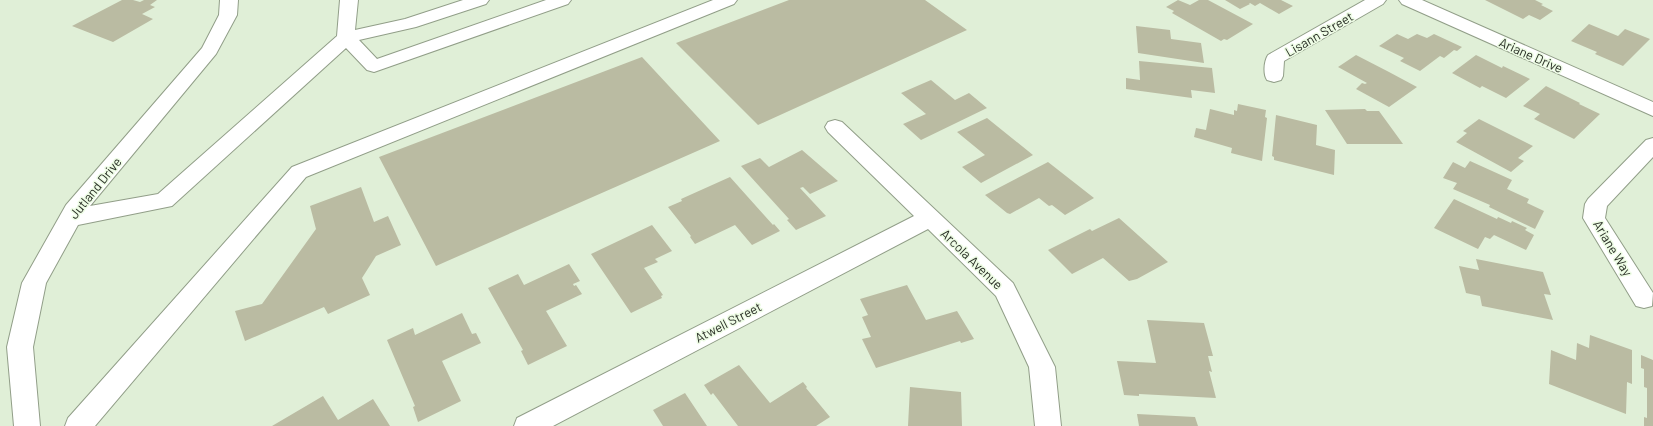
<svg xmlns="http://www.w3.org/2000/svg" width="1653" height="426" viewBox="0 0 1653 426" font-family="Barlow,sans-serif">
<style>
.building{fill:#babba2}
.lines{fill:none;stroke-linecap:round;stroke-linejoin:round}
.minor-casing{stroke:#919e88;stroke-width:2}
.minor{fill:#fff;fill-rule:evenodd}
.labels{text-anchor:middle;stroke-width:3;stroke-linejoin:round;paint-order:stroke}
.street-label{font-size:13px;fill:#292e26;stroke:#edfce4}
</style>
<rect width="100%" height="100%" fill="#e0efd7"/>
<path class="building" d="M122,0H133L140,2L144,0H157L150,5L155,7L142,14L153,19L113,42L72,26Z
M789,0H925L967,30L758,125L676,43Z
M1178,0L1190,5L1199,0H1208L1253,24L1227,40L1224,39L1221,41L1172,13L1174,11L1166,7Z
M1225,0H1281L1293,6L1279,14L1260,3L1255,6L1250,3H1249L1250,4L1240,9Z
M1485,0H1535L1543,4L1541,5L1553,11L1540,20L1529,15L1523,19Z
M1589,24L1618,36L1625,29L1650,39L1623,66L1595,54L1597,52L1571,41Z
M1136,26L1170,30L1171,39L1201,43L1204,63L1138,53Z
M1397,34L1408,39L1417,34L1427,38L1434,34L1462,47L1457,51L1454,50L1444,58L1440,56L1420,71L1400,61L1404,58L1379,46Z
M1356,55L1389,72L1417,87L1389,107L1356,89L1362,83L1365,84L1367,83L1338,67Z
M1476,55L1502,68L1503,66L1530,79L1506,98L1482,86L1480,88L1452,73Z
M642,57L720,141L436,266L379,157Z
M1139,61L1212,68L1215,93L1191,90L1192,98L1126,89V78L1140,80Z
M931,80L955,100L969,93L987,108L921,140L903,124L926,114L901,93Z
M1546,86L1580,103L1579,104L1600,114L1574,139L1534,119L1540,114L1523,106Z
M1238,104L1266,110L1265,117L1267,118L1262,161L1231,153L1232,148L1194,137L1196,128L1206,130L1210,109L1234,115V110L1237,111Z
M1365,109L1367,111H1379L1403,144H1347L1325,110Z
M1276,115L1317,125L1316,145L1335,150L1334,175L1274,160V157L1272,156Z
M987,118L1033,155L981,183L962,167L985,155L957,132Z
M1479,119L1533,146L1518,158L1524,161L1511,172L1456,142L1467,133L1463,131Z
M802,150L838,181L810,194L803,187L800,188L826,216L796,230L787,220L789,219L741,166L760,158L769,167Z
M1470,161L1512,180L1507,189L1529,199L1527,203L1544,211L1535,229L1489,207L1490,205L1453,189L1457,183L1443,178L1453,162L1465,168Z
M1048,162L1094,198L1065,215L1052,205L1049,206L1039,198L1010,214L1007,213L985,195Z
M730,177L773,225L774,224L780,231L752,245L735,225L695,244L690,237L691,236L668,207L682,201L681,199Z
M361,187L374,222L388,216L401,245L376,256L362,278L370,295L328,314L324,307L245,341L235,311L262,304L316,229L310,206Z
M1454,199L1497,219L1498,217L1511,223L1512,221L1527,228L1525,230L1534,235L1526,250L1494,235L1490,239L1485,237L1478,249L1434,228Z
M1119,218L1168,262L1137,279L1129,281L1103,258L1072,274L1048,250L1090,229L1092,231Z
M652,225L672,251L655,259L658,262L644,268L663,295L661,296L662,298L631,313L591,254Z
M1476,259L1543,272L1551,295L1544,294L1553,320L1482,306L1480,296L1466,293L1459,266L1479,270Z
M569,264L580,281L573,284L574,286L576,285L582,294L546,311L567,346L528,365L521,351L523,350L488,288L518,274L524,285Z
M907,285L926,320L957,311L974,339L961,343L960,341L876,368L862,339L871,337L862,317L868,315L860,299Z
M462,313L472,334L476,333L481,343L442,361L461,401L418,422L413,407L415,406L387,340L413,328L415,335Z
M1147,320L1204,323L1213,356H1208L1212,372L1209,371L1216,398L1139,394V396L1124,395L1117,361L1156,363Z
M1590,335L1632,350V384L1627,382L1626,414L1549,384L1551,350L1576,360L1577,343L1589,348Z
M1641,355L1653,360V426H1644V417L1647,418V388L1644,387V369L1641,368Z
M739,365L770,403L803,382L807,387L806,388L830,417L816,426H738L713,393L711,395L704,385Z
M910,387L961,392L962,426H908Z
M685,393L707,426H663L653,410Z
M323,396L338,420L373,399L390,426H272Z
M1137,414L1195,417L1198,426H1139Z"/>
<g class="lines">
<g class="minor-casing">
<path id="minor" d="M220,0H238L237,15L216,54L90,206L158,194L337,36L340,0H358L355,30L405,19L463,0H489L486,4L416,27L359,40L377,59L546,0H571L568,4L374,72L367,70L346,48L172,206L78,225L46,283L33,347L40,426H14L7,347L22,283L66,205L202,48L219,15Z
M713,0H737L734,4L306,177L95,426H65L68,418L292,167Z
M1365,0H1386L1383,4L1284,61L1283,76L1281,80L1274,82L1267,80C1263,74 1264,61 1268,55Z
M1399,0H1422L1653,102V116L1402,4Z
M835,120L842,122L1013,283L1055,367L1061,426H1035L1029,367L996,296L928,229L553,426H514L517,418L914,216L828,132L825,127L828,122Z
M1653,138V157L1607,206L1605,218L1653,293L1652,306L1644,308L1636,306L1583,218L1585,204L1588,199L1646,140Z"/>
</g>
<use href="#minor" class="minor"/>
</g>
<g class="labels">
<g class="street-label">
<text transform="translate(1319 34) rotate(-30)" y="5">Lisann Street</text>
<text transform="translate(1531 55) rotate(24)" y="5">Ariane Drive</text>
<text transform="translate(95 188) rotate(-51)" y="5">Jutland Drive</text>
<text transform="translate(1613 248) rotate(59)" y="5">Ariane Way</text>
<text transform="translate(972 259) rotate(44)" y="5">Arcola Avenue</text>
<text transform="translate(728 322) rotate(-27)" y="5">Atwell Street</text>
</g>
</g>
</svg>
